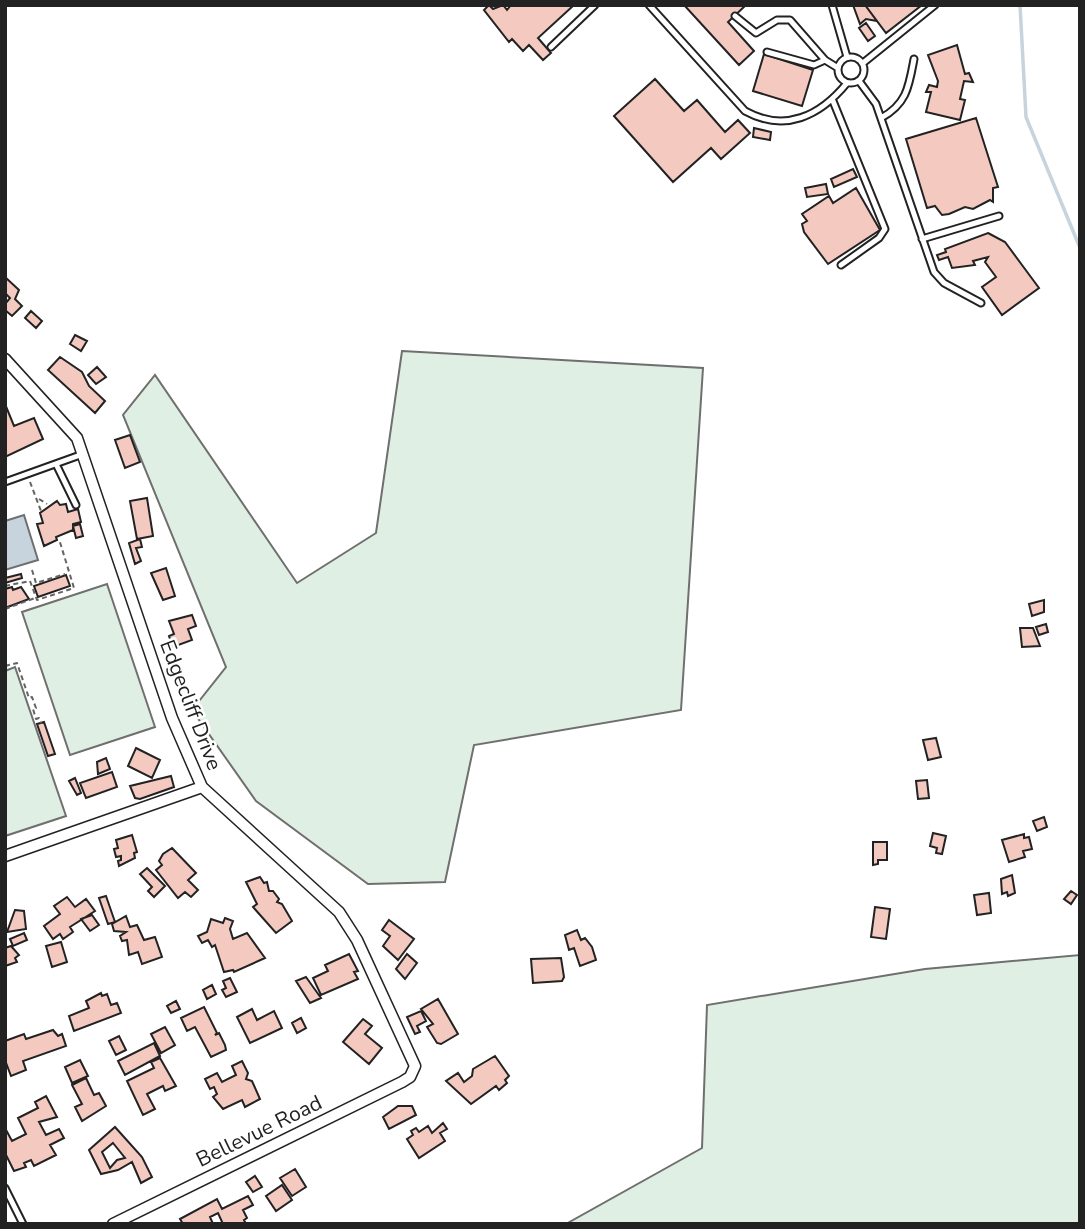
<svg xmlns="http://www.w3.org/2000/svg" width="1085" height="1229" viewBox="0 0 1085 1229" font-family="'Nunito Sans',sans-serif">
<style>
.green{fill:#e0efe3;stroke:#6f6f6f;stroke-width:2}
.water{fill:#c7d3dd;stroke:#6f6f6f;stroke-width:2}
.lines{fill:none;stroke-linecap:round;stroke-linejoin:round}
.stream{stroke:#c7d3dd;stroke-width:3.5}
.building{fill:#f3c9c0;stroke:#222;stroke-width:2;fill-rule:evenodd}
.service-casing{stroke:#222;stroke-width:9}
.minor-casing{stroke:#222;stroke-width:13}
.path{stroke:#646464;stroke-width:2;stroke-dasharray:5 3.5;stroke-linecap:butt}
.service{stroke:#fff;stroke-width:5}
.minor{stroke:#fff;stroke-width:10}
.labels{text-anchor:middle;stroke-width:5;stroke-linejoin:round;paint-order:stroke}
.street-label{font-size:21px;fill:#222;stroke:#fff}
</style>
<rect width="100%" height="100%" fill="#fff"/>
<path class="green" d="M402,351L703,368L681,710L474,745L445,882L368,884L256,801L192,710L226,667L123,415L155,375L297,583L376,533Z
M107,584L155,727L70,755L22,612Z
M15,667L66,816L5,836V671Z
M1080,955V1224H566L702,1148L707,1005L925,969Z"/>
<path class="water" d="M24,515L38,560L5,570V521Z"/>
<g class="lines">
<path class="stream" d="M1020,5L1026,117L1080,248"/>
</g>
<path class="building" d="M489,5L493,9L503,5L507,10L511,5H574L538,38L551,53L543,60L529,45L523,51L512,39L509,42L484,10Z
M684,5H746L728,22L754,51L739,65Z
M853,5H865L877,21L866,19L860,24Z
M865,5H922L886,33Z
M866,23L875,36L868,41L859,28Z
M957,45L965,74L969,73L973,82L964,81L960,99L965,100L960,120L926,112L931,92H926L929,85L937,87L938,81L928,55Z
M764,54L813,70L802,106L753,91Z
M655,79L684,111L697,100L725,132L738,120L750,133L721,159L711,148L673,182L614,116Z
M976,118L998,187L993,188V202L990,200L973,209L965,207L949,214L942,215L935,206L927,208L906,139Z
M754,128L771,132L770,140L753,137Z
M853,169L857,177L834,187L831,179Z
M826,184L828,194L807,197L805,188Z
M856,188L880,230L828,264L804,232L802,224L807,221L802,214L829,196L833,203Z
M988,233L1005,242L1039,288L1002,315L982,287L996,277L985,262L988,257L973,261L975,265L952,268L948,257L939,260L937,255L946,252L945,249Z
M5,277L19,290L15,299L22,306L12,316L5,310V304L10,298L5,293Z
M31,311L42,321L36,328L25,318Z
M75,335L87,341L81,351L70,344Z
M60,357L82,372L89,386L105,401L95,413L48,370Z
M97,367L106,377L96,384L88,375Z
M5,404L14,426L34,418L43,439L5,457Z
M130,435L140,462L125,468L115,440Z
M147,498L153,536L137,539L130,501Z
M57,501L60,505L66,504L68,512L78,509L81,522L73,524V530L56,537L57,540L44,546L37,524L43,523L40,513Z
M80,524L83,536L76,538L73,526Z
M140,539L142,547L136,548L141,561L135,564L129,543Z
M166,568L175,596L163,600L151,573Z
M21,574L22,578L5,583V578Z
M66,575L70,586L38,597L34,586Z
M12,587L13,590L21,587L29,599L5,608V589Z
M1044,600V612L1032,616L1029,604Z
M192,615L196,626L188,629L192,640L173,647L169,636L174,634L169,621Z
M1046,624L1048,632L1039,635L1036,627Z
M1020,628H1033L1040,646L1022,647Z
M44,722L55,754L48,756L37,724Z
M936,738L941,757L928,760L923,740Z
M136,748L160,760L152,778L128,766Z
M106,758L110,769L98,774L97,762Z
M112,772L117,787L86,798L80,783Z
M171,776L174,787L140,799L135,798L130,786Z
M75,778L81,793L77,795L69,781Z
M927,780L929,798L918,799L916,781Z
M1044,817L1047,827L1037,831L1033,821Z
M933,833L946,836L942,854L936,853L937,848L930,846Z
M1024,834V838L1029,837L1032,849L1023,851L1025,857L1009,862L1002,840Z
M132,835L137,852L134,853L135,858L119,866L118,861L121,860V856L116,857L114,849L118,848L116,840Z
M873,842H887V860H878V864L873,865Z
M172,848L196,873L188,880L198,890L191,897L185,892L178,898L156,870L162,865L159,861L163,854Z
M147,868L165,886L154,897L148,891L152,887L140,874Z
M1012,875L1015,893L1008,896L1007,892L1002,894L1001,879Z
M260,877L264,883L267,882L269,891H273L279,899L277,902L282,904L292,921L276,933L253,907L257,904L246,882Z
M1071,891L1077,895L1071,904L1064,899Z
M989,893L991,913L977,915L974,895Z
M106,896L115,922L108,924L99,898Z
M67,897L75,907L86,899L95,911L70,927L73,932L63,939L60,934L53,939L44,926L60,914L54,906Z
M875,907L890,909L886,939L871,937Z
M15,910L24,911L26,929L7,932Z
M92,915L99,925L90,931L81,919Z
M126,916L130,927L137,925L144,940L155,937L162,957L142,964L138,952L129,955L127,940L122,941L120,936L126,932L114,931L112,924Z
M225,918L233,921L230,929L233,939L247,933L265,958L234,972L233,970L224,972L215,945L212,947L208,940L202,943L198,936L207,932L211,919L223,923Z
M389,920L414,939L398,960L383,946L390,936L382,930Z
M577,930L581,940L585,938L592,947L596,960L580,966L574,948L569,950L565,935Z
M24,933L27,940L13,946L10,939Z
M61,942L67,962L52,967L46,946Z
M11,946L19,955L15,958L17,962L5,966V948Z
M349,954L358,971L354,972L358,979L321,995L313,978L328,971L325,965Z
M407,954L417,963L405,979L396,969Z
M561,958L564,977L562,981L533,983L531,959Z
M306,977L321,998L310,1003L296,981Z
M230,978L237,992L226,997L222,990L226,988L223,981Z
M212,985L216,994L207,999L203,990Z
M101,993L102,996L107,994L111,1005L117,1003L121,1013L74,1031L69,1016L89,1008L86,1001Z
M438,999L458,1034L441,1044L437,1043L427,1027L433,1024L421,1009Z
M176,1001L180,1009L171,1013L167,1006Z
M204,1007L217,1033L215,1035L219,1033L225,1045L226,1050L211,1057L195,1027L187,1031L181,1018Z
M252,1009L257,1020L274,1011L282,1028L250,1043L237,1017Z
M421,1011L426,1021L417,1026L420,1032L415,1034L407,1017Z
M301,1018L306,1028L297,1033L292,1023Z
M363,1019L372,1026L365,1034L382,1048L369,1064L343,1042Z
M165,1027L175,1045L161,1053L151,1034Z
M53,1030L58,1036L62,1034L66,1046L23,1061L26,1070L11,1076L5,1060V1041L24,1034L26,1039Z
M119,1036L126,1050L116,1055L109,1041Z
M154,1043L160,1056L125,1075L118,1061Z
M495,1056L509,1076L505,1080L507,1083L499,1090L496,1086L471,1104L446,1081L458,1073L464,1082L472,1076L473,1069Z
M160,1058L176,1086L165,1091L163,1086L147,1094L155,1109L143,1115L127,1081L154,1068L151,1062Z
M80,1060L88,1076L72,1083L65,1067Z
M242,1061L248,1073L246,1079L252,1081L260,1099L245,1107L242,1100L223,1109L213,1097L217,1094L214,1087L210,1089L205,1079L217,1073L222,1082L236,1075L232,1066Z
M86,1078L94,1095L99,1093L106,1106L82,1121L75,1107L82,1104L72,1085Z
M46,1096L57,1117L39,1122L46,1135L59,1129L64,1138L50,1145L56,1155L34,1166L31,1160L24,1163L26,1167L14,1171L5,1153V1128L12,1141L26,1134L18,1118L38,1108L35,1102Z
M398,1106H412L416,1115L389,1129L383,1117Z
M443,1123L447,1129L440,1133L445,1141L419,1158L407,1139L413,1135L411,1131L416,1128L419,1132L428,1126L432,1133Z
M115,1127L142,1157L152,1177L141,1183L132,1162L118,1170L101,1174L89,1150ZM113,1143L125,1158L117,1160L110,1168L102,1152Z
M295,1169L306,1187L292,1196L280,1178Z
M255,1176L262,1187L253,1192L246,1182Z
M282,1185L292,1200L276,1211L266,1196Z
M248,1196L253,1205L243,1210L247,1218L244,1220L246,1224H223L218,1213L210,1217L213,1224H183L180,1219L217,1199L222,1209Z"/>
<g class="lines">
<g class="service-casing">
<path id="service" d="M649,5L745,111C785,133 820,116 847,83
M832,5L847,57
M735,16L756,33L777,20H790L825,60L838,68
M551,47L595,5
M767,52L814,65L825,60
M838 70a13 13 0 1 1 26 0a13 13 0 1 1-26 0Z
M863,63L935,5
M859,81L876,104L934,272L944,283L981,303
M833,101L885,229L879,238L841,265
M881,118C907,104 909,86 914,59
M922,239L999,216
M56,464L76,505
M5,482L83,454
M5,1188L23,1224"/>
</g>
<g class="minor-casing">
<path id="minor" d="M5,359L77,438L172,718L202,787L339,912L357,940L415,1066L410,1077L402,1082L113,1224
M5,856L202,787"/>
</g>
<path class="path" d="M30,482L41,511
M39,499L47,504
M32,570L36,583L65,574
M5,586L30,581L37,600L74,588L59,539
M5,609L35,598
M5,666L17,663L29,698L32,697L36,708L33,709L36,719L39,718L41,723"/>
<use href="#service" class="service"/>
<use href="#minor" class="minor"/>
</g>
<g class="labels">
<g class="street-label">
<text transform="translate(191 705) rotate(69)" y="7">Edgecliff Drive</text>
<text transform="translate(259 1131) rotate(-26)" y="7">Bellevue Road</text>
</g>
</g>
<rect width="1085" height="1229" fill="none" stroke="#222222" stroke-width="14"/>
</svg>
